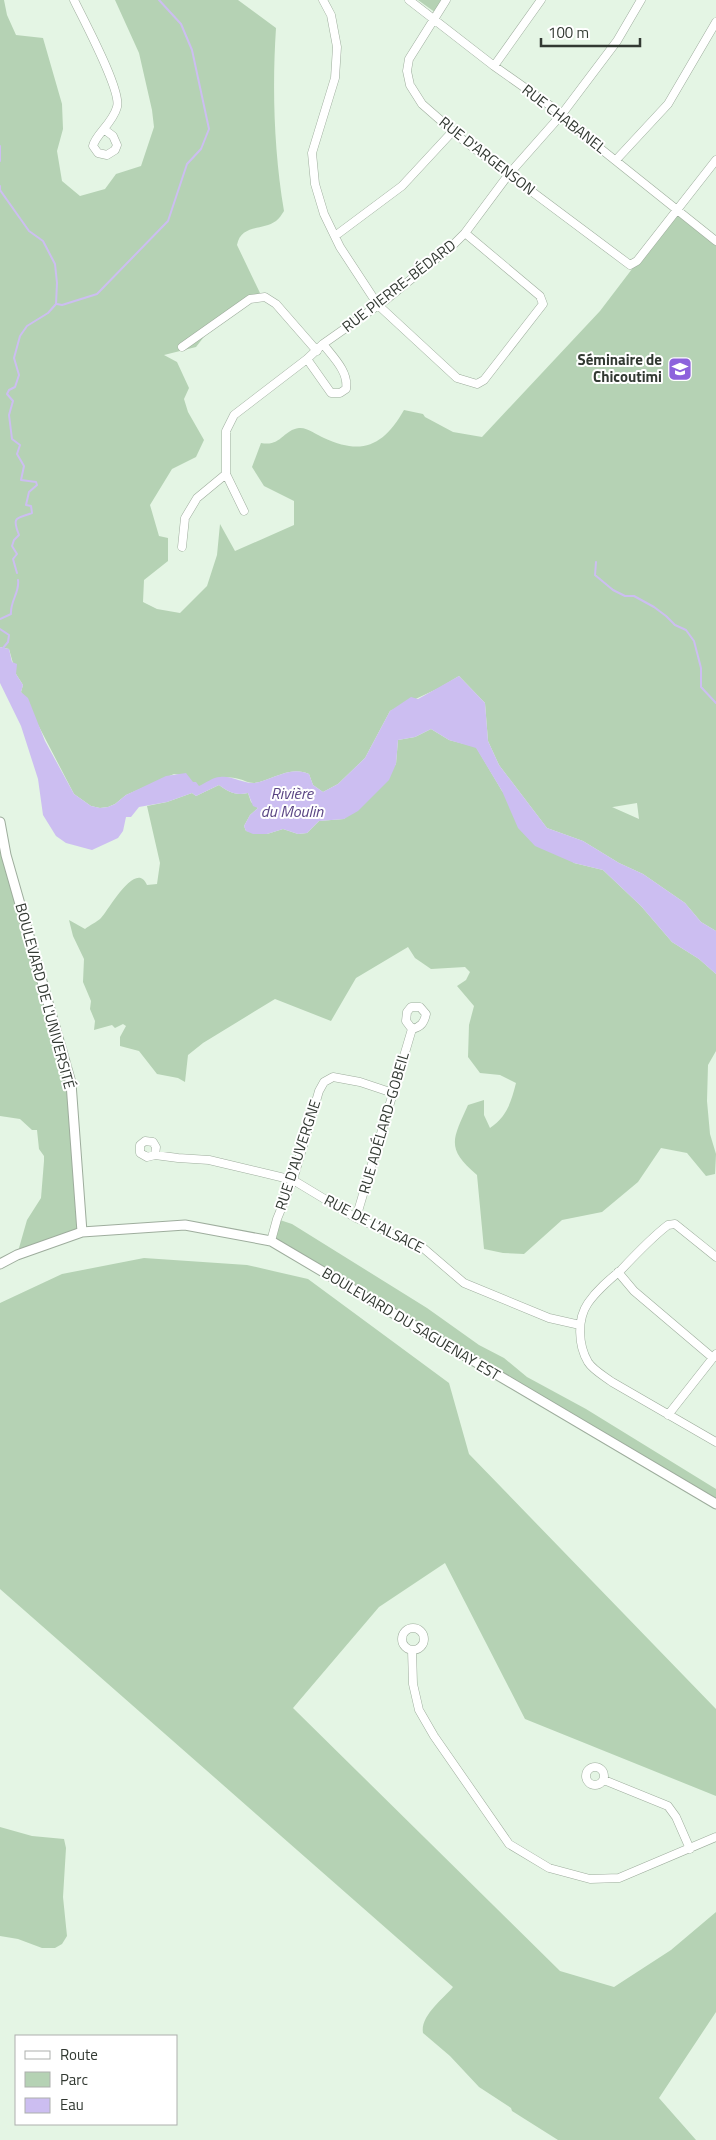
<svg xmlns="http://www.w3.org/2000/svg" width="716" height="2140" viewBox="0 0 716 2140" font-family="'Titillium Web',sans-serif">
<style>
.green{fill:#b5d2b4;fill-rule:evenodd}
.water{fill:#ccbef1}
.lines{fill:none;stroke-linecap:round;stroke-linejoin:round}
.stream{stroke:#ccbef1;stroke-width:2}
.minor-casing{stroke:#9ead9d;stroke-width:9}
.major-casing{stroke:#9ead9d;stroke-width:11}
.minor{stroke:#fff;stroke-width:8}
.major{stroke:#fff;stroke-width:9}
.labels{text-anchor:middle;stroke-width:4;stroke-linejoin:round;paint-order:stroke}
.street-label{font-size:15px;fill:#323932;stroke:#fff}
.poi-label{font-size:15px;font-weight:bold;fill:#323932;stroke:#fff;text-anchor:end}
.water-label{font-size:16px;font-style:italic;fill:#594483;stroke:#fff}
</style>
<rect width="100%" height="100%" fill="#e4f5e4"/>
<path class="green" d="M0,0H4L7,15L16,35L43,38L62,104L63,129L57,151L62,181L80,196L105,189L116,174L141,166L154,127L152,110L139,53L115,0H238L276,28C272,89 274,151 284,211C282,214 279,219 276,221C262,231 241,224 237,245L260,293L210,329L196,347L164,355L177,362L189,388L184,399L188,412L204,440L196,457L172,469L150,505L159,536L168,538V561L144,580L143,602L157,609L180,613L207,586L217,555L220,524L235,551L294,525V501L264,486L252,467L261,443C281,447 283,430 299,428C307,427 317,435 324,438C363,456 384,445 404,410L423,414L425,417L453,432L482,437L600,311L677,210L716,241V931L701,922L685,903L643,874L619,863L583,841L547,828L499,765L488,741L485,703L459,676L439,688L390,711L365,758L338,784L323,792L313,785L309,774C290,765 273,780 254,783C248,783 244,780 239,779C222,775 213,780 199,787L181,775L174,774L126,795L115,804L108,807L100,808L91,806L74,794L21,692L23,685L16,674L9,649L0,647ZM637,803L639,819L612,807H613Z
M418,0H448L436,13Z
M431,729L449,740L476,747L502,791L574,863L603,870L641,906L672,942L699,959L716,974V1051L708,1065L707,1101L710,1134L716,1154L715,1174L706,1176L687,1153L661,1148L638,1182L602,1212L562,1220L524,1254L503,1253L484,1249L477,1175C445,1148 453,1139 468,1105L484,1100V1115L490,1128C507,1117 511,1102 516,1083L500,1075L480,1073L468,1057L469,1025L474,1006L457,986L466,980L470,972L465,967L431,969L415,958L408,947L356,978L331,1021L275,999L203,1043L188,1055L185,1082L178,1078L157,1074L139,1051L120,1046V1037L126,1026L123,1024L115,1028L112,1025L94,1030L95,1021L90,1009L91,1001L83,982L84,959L73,936L69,920L85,929C90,925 97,922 101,918C108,911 136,859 147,885L157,884L160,863L147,806L167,802L192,793L196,796L219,785C229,792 235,796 248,793L251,802L258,808L250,815L244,826L246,831L267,834L283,829L298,834L307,833L319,821L344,819L396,764L398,740L415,737Z
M0,822L71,1083L82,1232L17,1255L27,1220L41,1198L44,1161V1156L39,1149L37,1130H32L20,1119L0,1116Z
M277,1219L292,1224L427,1308L479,1345L504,1358L527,1377L586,1409L716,1489V1504L271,1241Z
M144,1258L247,1265L308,1279L449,1383L469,1454L716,1709V1796L525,1719L445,1563L379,1607L293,1708L560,1971L614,1987L671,1950L716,1912V2012L659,2098L696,2140H558L512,2111L511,2108L479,2087L450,2056L423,2033C420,2016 443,1999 453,1987L0,1589V1303L62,1274Z
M0,1827L32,1836L64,1839L66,1848L63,1897L67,1936L62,1944L55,1948H42L18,1939L0,1936Z"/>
<path class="water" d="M0,647L9,649L12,662L17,664L16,674L23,685L21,692L28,698L45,741L74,794L91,806L100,808L108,807L115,804L126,795L166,776L186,773L193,782H196L199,786C206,783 213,777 220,777C231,775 244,784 254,783C273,780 290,765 309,774L313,785L323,792L338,784L365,758L390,711L411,697L418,699L459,676L485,703L488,741L499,765L547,828L583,841L619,863L643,874L685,903L701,922L716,931V974L699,959L672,942L641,906L603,870L574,863L535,846L518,828L502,791L476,748L449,740L431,729L415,737L398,740L396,764L389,780L358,811L344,819L319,821L307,833L298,834L283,829L267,834H253L246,831L244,826L250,815L258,808L253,806L248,793C235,796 229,792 219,785L196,796L192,793L167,802L139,807L131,817H126L123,831L118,838L92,850L66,843L56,836L43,815L38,779L21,726L0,683Z"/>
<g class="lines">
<path class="stream" d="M0,146V161
M0,186V190L29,231L43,241L55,264L57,283L56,304L48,313L27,326L20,336L14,358L19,375L15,387L9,390L7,394L13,401L9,415L12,439L20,445L17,454L24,466L21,480L36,482L37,485L29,492L26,505L31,506L32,513C18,519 11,515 19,535L14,540L12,546L17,554L13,559L17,573
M57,304L62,305L97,294L168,221L187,164L201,149L209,129L192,50L181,24L159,0
M596,562L595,575L613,590L625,596H634L654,607L666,616L675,625L686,630L694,641L701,668V687L716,703
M0,619L11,614C10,601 20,592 18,580
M0,629L9,635L8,642L3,648"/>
<g class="minor-casing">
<path id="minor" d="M74,0C83,19 122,91 117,107C113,123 95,135 93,146L98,153L107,155L115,150L117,145L113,136L105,130
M323,0L331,15L337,47L335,78L312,153L315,184L324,214L340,247L378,305L457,378L477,384L484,380L543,304L540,296L465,233
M409,0L494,66L562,114L586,137L716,241
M446,0L409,59L407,71L410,85L422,104L463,140L630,265L637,261L716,160
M494,66L541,0
M616,160L668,104L716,22
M335,236L402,186L453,131
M182,347L250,299L265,297L276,304L317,351
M307,359L331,393H340L346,389C349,372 333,357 323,344
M226,474L244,511
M182,547L185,518L197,498L226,474V431L234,415L307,359L323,344L387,299L454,244L465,233L509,174L562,114L617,41L641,0
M411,1007H420L426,1014C424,1023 421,1027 412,1029L406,1021L407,1012Z
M155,1155L156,1147L153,1142L145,1141L140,1145V1153L147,1157L155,1155L178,1158L209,1160L293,1180L356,1218L422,1247L464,1283L549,1318L580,1325
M356,1218L412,1029
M271,1241L277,1219L293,1180L319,1091L324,1082L333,1077L360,1082L393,1093
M716,1257L675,1224L668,1225C651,1238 636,1254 621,1270C609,1280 597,1290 588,1303C577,1319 578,1345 588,1362C593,1370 604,1376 612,1382L716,1442
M618,1272L634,1291L713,1358
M668,1415L716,1354
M402 1639a11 11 0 1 1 22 0a11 11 0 1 1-22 0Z
M412,1650L413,1684L419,1710L434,1736L509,1844L549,1868L590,1879L619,1878L716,1837
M586 1776a9 9 0 1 1 18 0a9 9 0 1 1-18 0Z
M604,1780L668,1806L676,1817L690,1849"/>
</g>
<g class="major-casing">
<path id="major" d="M0,822L6,855L71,1083L82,1232
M0,1264L17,1255L82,1232L185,1225L271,1241L716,1504"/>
</g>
<use href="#minor" class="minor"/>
<use href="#major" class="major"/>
</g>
<defs>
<g id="university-square" transform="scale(1.25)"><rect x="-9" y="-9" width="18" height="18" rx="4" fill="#8d62dc" stroke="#fff"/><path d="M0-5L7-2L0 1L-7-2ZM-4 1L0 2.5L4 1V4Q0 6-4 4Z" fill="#fff"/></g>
</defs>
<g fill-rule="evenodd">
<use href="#university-square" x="680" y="369"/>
</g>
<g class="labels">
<g class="street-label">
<text transform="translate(564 119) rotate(38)" y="5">RUE CHABANEL</text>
<text transform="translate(487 156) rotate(38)" y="5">RUE D'ARGENSON</text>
<text transform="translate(399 286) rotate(-38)" y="5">RUE PIERRE-BÉDARD</text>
<text transform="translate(45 996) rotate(75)" y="5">BOULEVARD DE L'UNIVERSITÉ</text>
<text transform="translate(384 1123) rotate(-74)" y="5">RUE ADÉLARD-GOBEIL</text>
<text transform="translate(298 1155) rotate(-72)" y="5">RUE D'AUVERGNE</text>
<text transform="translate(374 1224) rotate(27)" y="5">RUE DE L'ALSACE</text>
<text transform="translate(411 1324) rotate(31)" y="5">BOULEVARD DU SAGUENAY EST</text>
</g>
<g class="poi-label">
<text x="662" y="365">Séminaire de<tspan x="662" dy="17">Chicoutimi</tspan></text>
</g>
<g class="water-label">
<text x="292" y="799">Rivière<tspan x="292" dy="18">du Moulin</tspan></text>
</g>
</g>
<rect x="15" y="2035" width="162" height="90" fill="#ffffff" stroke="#adb0ad"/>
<rect x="25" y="2051" width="25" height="8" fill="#ffffff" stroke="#adb0ad"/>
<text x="60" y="2060" font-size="15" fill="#323932">Route</text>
<rect x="25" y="2072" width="25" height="15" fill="#b5d2b4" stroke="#adb0ad"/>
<text x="60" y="2085" font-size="15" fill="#323932">Parc</text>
<rect x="25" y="2098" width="25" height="15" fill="#ccbef1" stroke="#adb0ad"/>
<text x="60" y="2110" font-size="15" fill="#323932">Eau</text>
<path d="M541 38v8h99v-8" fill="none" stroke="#323932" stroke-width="2.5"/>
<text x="548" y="38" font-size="15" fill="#323932" stroke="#ffffff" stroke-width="4" paint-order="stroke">100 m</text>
</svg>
